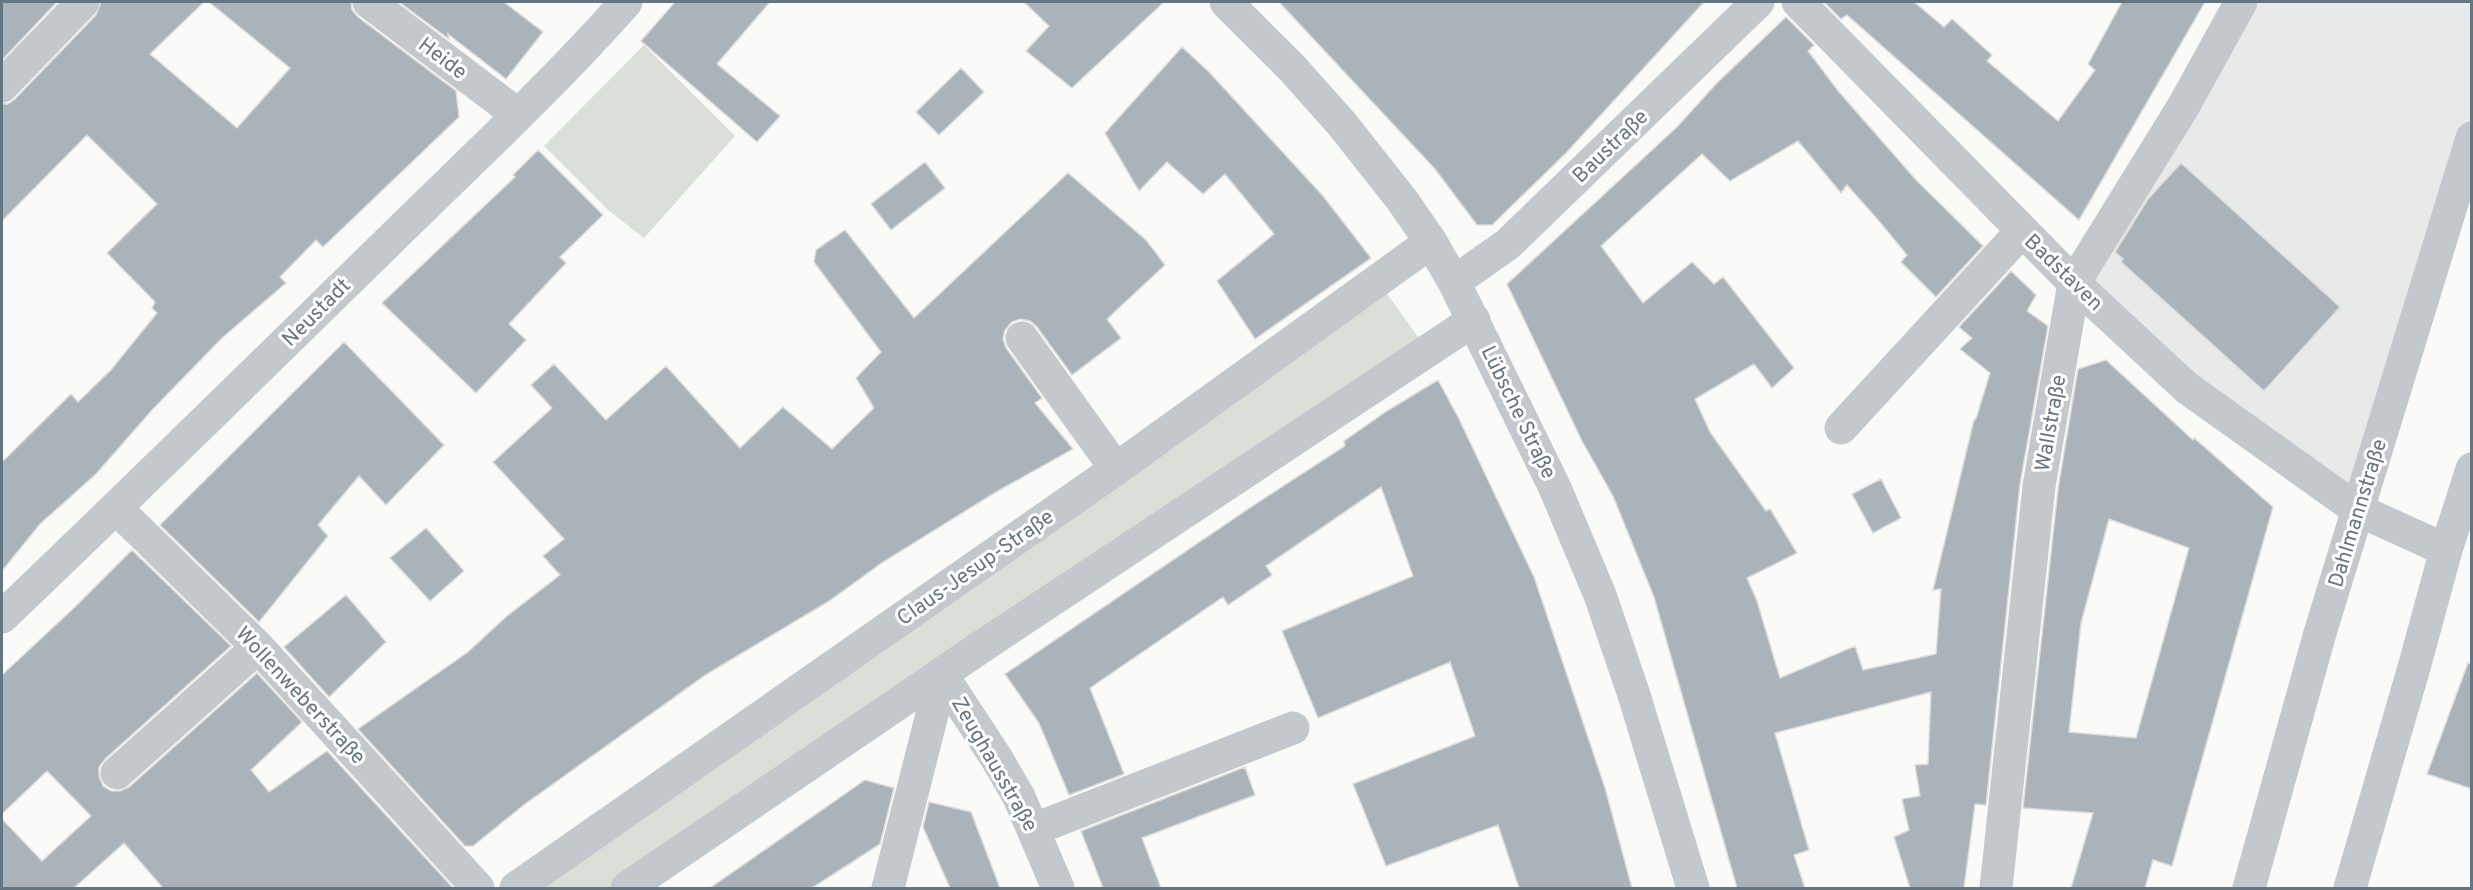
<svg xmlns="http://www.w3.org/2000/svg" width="2473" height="890" viewBox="0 0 2473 890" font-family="Overpass,sans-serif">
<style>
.built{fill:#e8e9e9}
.green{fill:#dadfd7}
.building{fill:#aab3b9;stroke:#dcdcda;stroke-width:1.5;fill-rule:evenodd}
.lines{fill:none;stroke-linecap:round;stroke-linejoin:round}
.minor{stroke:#c3c8cc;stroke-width:33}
.labels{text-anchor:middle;stroke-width:6;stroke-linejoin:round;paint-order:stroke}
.street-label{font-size:21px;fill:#657683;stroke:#fff}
</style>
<rect width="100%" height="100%" fill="#fafaf8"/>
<path class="built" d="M2241,2H2471V138L2358,510L2074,283Z"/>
<path class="green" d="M644,45L735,136L644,238L608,210L544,146Z
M1385,291L1421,341L610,888H541Z"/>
<path class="building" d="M2,2H57L2,60Z
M101,2H204L150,54L237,128L290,68L209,2H351L352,10L358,17L456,91L459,117L323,247L316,240L280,277L286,283L222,338L152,410L96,474L40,524L2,571V462L71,394L78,402L111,370L157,313L152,308L155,302L107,253L157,204L87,135L2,221V104H8L15,99L96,15Z
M399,2H504L543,32L506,79L448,34L449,39Z
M675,2H770L717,64L780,116L757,142L641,41Z
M1024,2H1164L1072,88L1026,51L1049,26Z
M1279,2H1704L1566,153L1492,225H1477L1435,169Z
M1824,2H1914L1944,27L1952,19L1992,55L1987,61L2058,121L2095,70L2088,64L2122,2H2205L2079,220L1847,15L1841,19Z
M1786,17L1814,45L1808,51L1839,92L1916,180L1983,246L1936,297L1901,262L1907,255L1879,221L1847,185L1841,193L1798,141L1730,181L1702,154L1601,246L1643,303L1692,262L1714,284L1723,277L1794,368L1772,388L1754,364L1695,399L1710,432L1766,511L1770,509L1797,553L1747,578L1757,601L1780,678L1855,646L1863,670L1936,654L1941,589L1933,590L1974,420L1976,419L1990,373L1960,349L1972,338L1959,327L2011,271L2036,295L2027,311L2048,326L2020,484L1986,805L1975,804L1964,888H1910L1894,837L1909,830L1902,799L1920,796L1915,765L1928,764L1931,692L1775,733L1809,850L1794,855L1805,888H1737L1654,597L1613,496L1582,441L1507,284L1677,127L1716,84Z
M1182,47L1209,72L1323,196L1371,258L1255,339L1217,281L1274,234L1225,174L1203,194L1167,162L1139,191L1105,133Z
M961,68L984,92L939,135L916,112Z
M538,150L603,215L560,257L566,263L509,324L526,340L476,393L382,303L515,177L513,175Z
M925,162L945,188L891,230L871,204Z
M2181,163L2340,307L2264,391L2121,262L2123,259L2115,252L2148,199Z
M1068,173L1146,240L1165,265L1107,319L1121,338L1072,375L1037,327L1030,321L1020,319L1012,322L1005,330L1003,339L1006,348L1042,398L1035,403L1073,449L996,492L883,562L829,601L707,674L525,804L473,846H465L358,729L468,652L507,616L560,575L543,556L564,539L493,462L552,408L531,385L554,364L606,420L666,366L740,448L783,407L832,449L874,408L856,378L881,352L814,262L816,250L845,230L914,318Z
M344,342L444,445L386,505L359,476L318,525L328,536L259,622L160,525Z
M2106,360L2193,440L2194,438L2273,507L2172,866L2153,860L2145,888H2071L2093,813L2023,808L2058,489L2078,369ZM2109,519L2189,548L2136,738L2069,732L2081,623Z
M1438,380L1459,419L1534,577L1605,788L1632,888H1519L1498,825L1386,866L1353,784L1475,736L1450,662L1318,718L1282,631L1413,576L1381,487L1266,566L1272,575L1228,605L1223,597L1090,688L1124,774L1069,795L1039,723L1005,674L1254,505L1345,446L1344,441L1387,411Z
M1881,479L1901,518L1873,533L1852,494Z
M426,528L464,571L430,601L390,558Z
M132,550L231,646L105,759L99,767V776L103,786L111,791H120L129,787L257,673L302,722L251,770L269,792L327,751L453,888H163L124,843L74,888H2V819L42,861L91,816L47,771L2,814V675L75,607Z
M346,595L386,642L329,697L284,647Z
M2468,663L2472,664V789L2427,774Z
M1245,767L1255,795L1142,838L1161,888H1103L1081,831Z
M865,780L894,788L880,844L812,888H710Z
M929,802L971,812L1000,888H950L923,827Z"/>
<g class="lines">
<path class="minor" d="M369,2L517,114
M1226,2L1292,68L1342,124L1402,200L1431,242L1454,282L1555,488L1600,595L1634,695L1693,888
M1798,2L2074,283L2187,388L2358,510L2446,550L2472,469
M2,86L83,2
M1454,282L1508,244L1758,2
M1022,338L1116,469
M1841,428L2022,231
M116,508L258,647L478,888
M2,617C130,495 256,371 383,247C465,166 550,88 626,2
M942,675L997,759L1019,797L1058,888
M117,773L258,647
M1035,829L1293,728
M516,888L1116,469L1431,242
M627,888L981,647L1474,320
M888,888L942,675
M1996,888L2039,486L2074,283L2183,107L2241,2
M2249,888L2320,633L2472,138
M2350,888L2415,664L2446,550"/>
</g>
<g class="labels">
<g class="street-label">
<text transform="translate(443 58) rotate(37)" y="7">Heide</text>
<text transform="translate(1610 146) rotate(-44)" y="7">Baustraße</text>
<text transform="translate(2064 272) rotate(44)" y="7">Badstaven</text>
<text transform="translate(316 312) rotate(-45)" y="7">Neustadt</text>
<text transform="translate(1519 412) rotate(64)" y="7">Lübsche Straße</text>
<text transform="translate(2050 423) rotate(-80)" y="7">Wallstraße</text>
<text transform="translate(2357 513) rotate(-73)" y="7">Dahlmannstraße</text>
<text transform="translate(975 567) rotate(-35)" y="7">Claus-Jesup-Straße</text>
<text transform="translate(301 695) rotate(47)" y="7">Wollenweberstraße</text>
<text transform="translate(995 764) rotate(60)" y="7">Zeughausstraße</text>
</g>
</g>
<rect width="2473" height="890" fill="none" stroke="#657683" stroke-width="6"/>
</svg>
